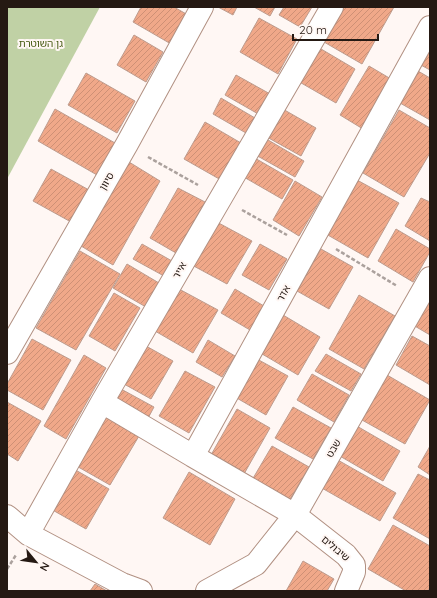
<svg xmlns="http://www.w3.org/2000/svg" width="437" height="598" viewBox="0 0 437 598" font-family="Quicksand,'Noto Sans Hebrew',sans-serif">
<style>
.garden{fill:#c0d1a5}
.building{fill:url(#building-hatch);stroke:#bd9c8e}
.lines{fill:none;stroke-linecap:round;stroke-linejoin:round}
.street-casing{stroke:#b19082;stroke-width:24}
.path{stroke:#aba19d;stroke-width:2.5;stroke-dasharray:4 2;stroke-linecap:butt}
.street{stroke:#fff;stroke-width:22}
.labels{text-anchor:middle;stroke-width:4;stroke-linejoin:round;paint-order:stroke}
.park-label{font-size:10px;fill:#44590e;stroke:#fff7f4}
.street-label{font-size:10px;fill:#251913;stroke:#fff7f4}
</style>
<defs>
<pattern id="building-hatch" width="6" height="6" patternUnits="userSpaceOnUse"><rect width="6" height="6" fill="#f0a889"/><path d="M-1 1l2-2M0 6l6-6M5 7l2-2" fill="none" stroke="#ce9075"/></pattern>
</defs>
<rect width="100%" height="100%" fill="#fff7f4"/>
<path class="garden" d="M7,7H100L7,179Z"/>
<path class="building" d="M141,7H174L188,15L171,44L133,22Z
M218,7H237L233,15Z
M254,7H275L270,16Z
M284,7H312L300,27L279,15Z
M344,7H394L362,64L324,42Z
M259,18L297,39L278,74L240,52Z
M134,35L163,52L146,82L117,65Z
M430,44V70L419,64Z
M316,46L355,69L336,103L296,80Z
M369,66L391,79L363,129L340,115Z
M418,71L430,78V120L400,103Z
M86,73L135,101L117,133L68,105Z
M236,75L272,95L260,115L225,95Z
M221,98L255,118L246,133L213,114Z
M281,108L316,128L301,156L265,136Z
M55,109L115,143L97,175L38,141Z
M399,110L430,128V153L404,197L363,173Z
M205,122L241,143L221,180L184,159Z
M263,137L304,161L295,177L254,154Z
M253,157L293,180L282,199L242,176Z
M129,162L160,181L113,265L81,246Z
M51,169L89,190L71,222L33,201Z
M357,180L399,203L368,258L326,234Z
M295,181L322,197L299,236L273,220Z
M178,188L205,202L176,253L150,238Z
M421,198L430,202V241L405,226Z
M215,221L252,241L227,284L190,264Z
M396,229L430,249V252L413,282L378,261Z
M142,244L172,261L164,276L133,259Z
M260,244L287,259L269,290L242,275Z
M321,249L353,267L329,309L297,291Z
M80,251L120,274L76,350L36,328Z
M127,264L159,283L146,307L113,288Z
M179,289L218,310L193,353L155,331Z
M235,289L264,306L250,330L221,313Z
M114,293L140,308L115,351L89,336Z
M359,295L395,316L364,369L329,349Z
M430,297V335L413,325Z
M278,312L320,337L298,375L257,351Z
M412,336L430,346V385L396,365Z
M32,339L71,360L43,410L7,390V384Z
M208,340L235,356L222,377L196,362Z
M146,346L173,361L151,399L124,384Z
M326,354L361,374L351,391L315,371Z
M84,355L106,368L66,439L44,426Z
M257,359L288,376L266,415L235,397Z
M185,371L215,387L189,433L159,416Z
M312,374L349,395L334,422L297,400Z
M387,375L430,400L405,444L362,420Z
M121,389L154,407L146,422L113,404Z
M7,402L41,421L18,461L7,454Z
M293,407L331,428L313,459L275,438Z
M237,409L270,428L244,474L211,455Z
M101,414L139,436L110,485L73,464Z
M355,425L400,451L383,481L338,455Z
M272,446L309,467L289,501L252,480Z
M430,446V475L418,467Z
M336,459L396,493L380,521L320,487Z
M72,468L109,489L86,529L49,508Z
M189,472L235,499L210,545L163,518Z
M418,474L430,480V539L393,518Z
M393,525L430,546V587L428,591H406L368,569Z
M303,561L334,579L327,591H286Z
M95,584L107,591H90Z"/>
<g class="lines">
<g class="street-casing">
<path id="street" d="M7,353L127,144L202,7
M102,402L193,456
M7,516L28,534L122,584L141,591
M28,534L102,402L332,7
M207,591L256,564L295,515L430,278
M346,591L354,572V565L346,555L295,515L193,456L430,27"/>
</g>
<path class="path" d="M148,157L198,185
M242,210L287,235
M336,249L397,286
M7,569L16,555"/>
<use href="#street" class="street"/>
</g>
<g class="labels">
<g class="park-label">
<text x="41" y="47">גן השוטרת</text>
</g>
<g class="street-label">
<text transform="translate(106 181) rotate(-60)" y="4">סיוון</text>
<text transform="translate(179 270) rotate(-60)" y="4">אייר</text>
<text transform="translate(283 293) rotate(-61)" y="4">אדר</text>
<text transform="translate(333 448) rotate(-60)" y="4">שבט</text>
<text transform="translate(336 548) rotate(40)" y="4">שיבולים</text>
</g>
</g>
<rect width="437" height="598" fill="none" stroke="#251913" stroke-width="16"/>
<g transform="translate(36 562) rotate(119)" stroke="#fff7f4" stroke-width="3" paint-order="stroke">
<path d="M0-3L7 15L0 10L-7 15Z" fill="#251913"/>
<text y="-6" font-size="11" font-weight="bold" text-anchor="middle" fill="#251913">N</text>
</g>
<path d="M293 34v6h85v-6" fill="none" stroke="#251913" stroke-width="2"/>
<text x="299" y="34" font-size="12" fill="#251913" stroke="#fff7f4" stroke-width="3" paint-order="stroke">20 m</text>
</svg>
